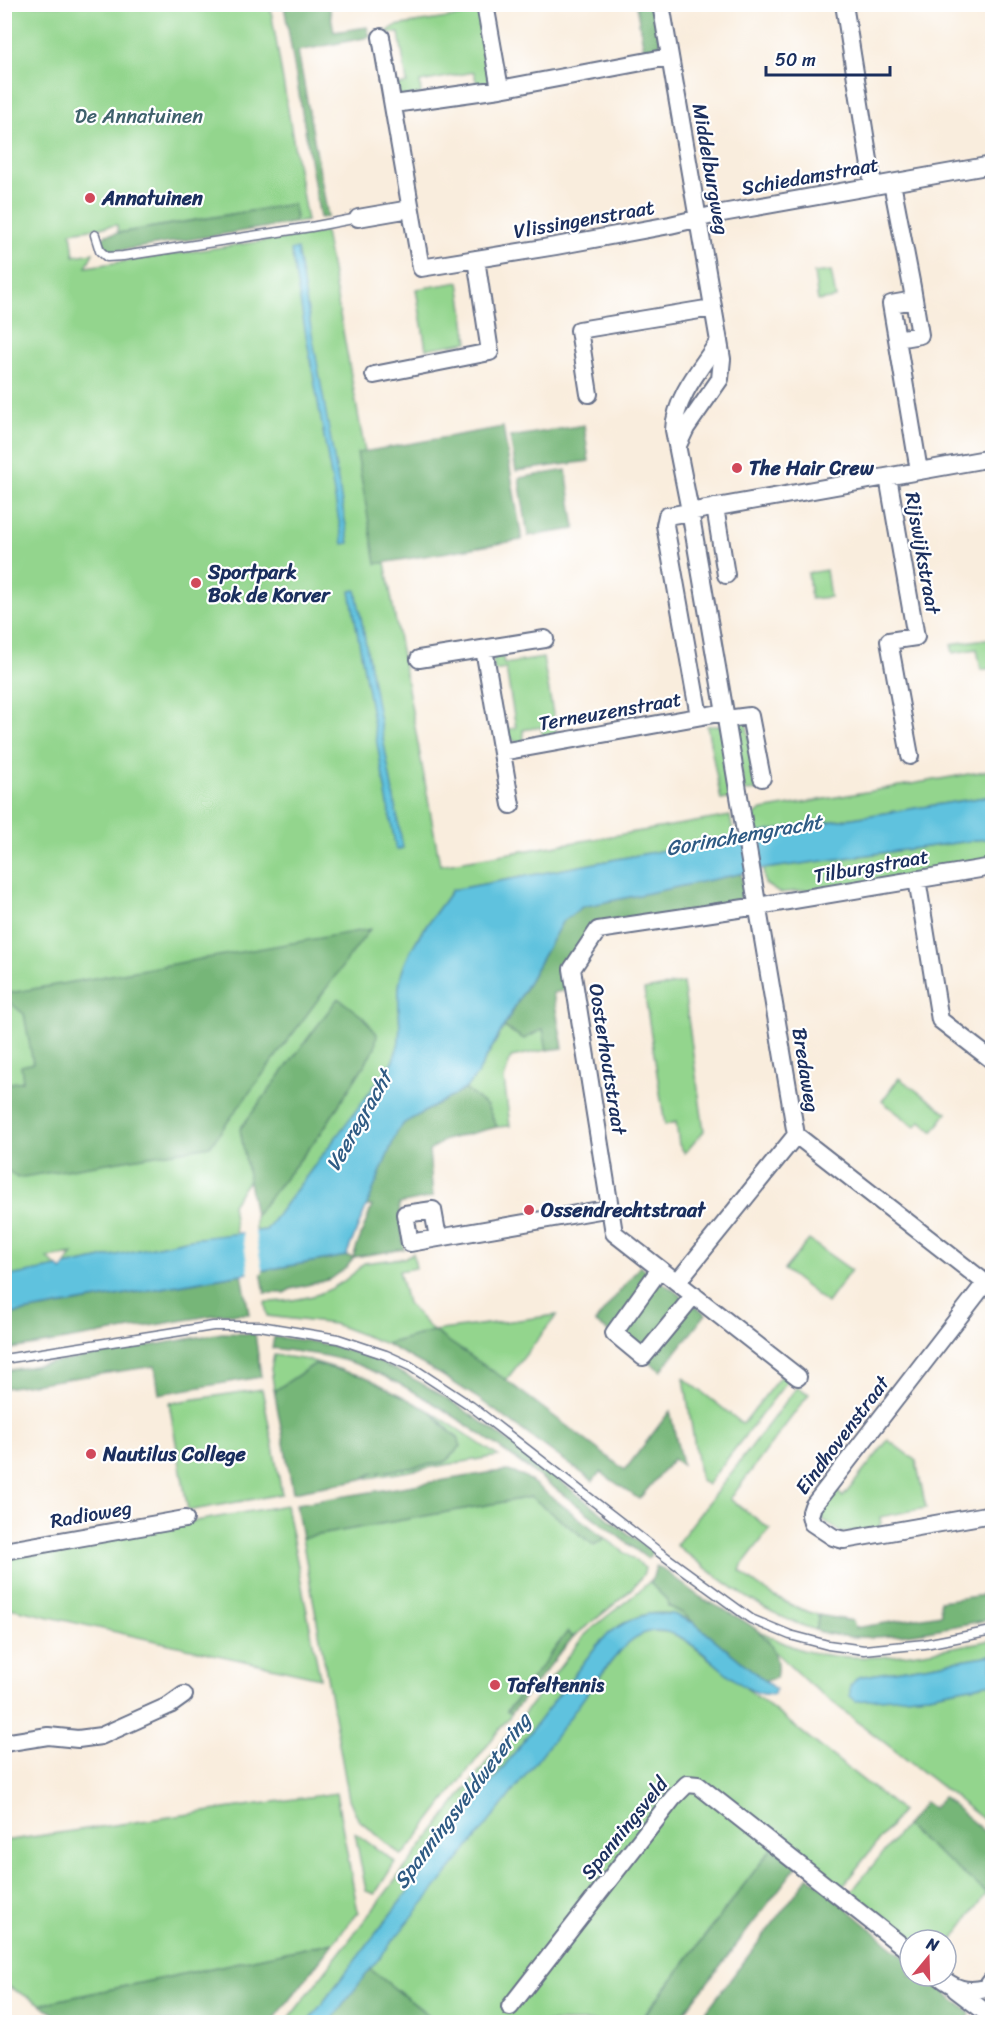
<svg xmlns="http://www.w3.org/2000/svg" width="997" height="2027" viewBox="0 0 997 2027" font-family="Sriracha,sans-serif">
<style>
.green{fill:#93d58d;stroke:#578276;stroke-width:1.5}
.forest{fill:#76b678;stroke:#48726b;stroke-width:1.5}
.water{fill:#5fc2de;stroke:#3d789e;stroke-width:1.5}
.pier{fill:#f9eddd}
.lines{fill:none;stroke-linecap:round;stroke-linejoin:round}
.service-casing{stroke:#69728a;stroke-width:11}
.minor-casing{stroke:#69728a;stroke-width:20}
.service{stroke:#fff;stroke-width:8}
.minor{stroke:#fff;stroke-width:16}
.poi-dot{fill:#d1495b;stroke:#fff;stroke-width:2}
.labels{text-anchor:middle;stroke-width:4.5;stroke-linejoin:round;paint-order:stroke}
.park-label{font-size:20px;fill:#3f616c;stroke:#fff}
.street-label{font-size:20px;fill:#1b2f5e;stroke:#fff}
.poi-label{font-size:20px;font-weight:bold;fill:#1b2f5e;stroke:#fff;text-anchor:start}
.water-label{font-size:21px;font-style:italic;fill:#2f5b84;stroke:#fff}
</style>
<rect width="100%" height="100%" fill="#fff"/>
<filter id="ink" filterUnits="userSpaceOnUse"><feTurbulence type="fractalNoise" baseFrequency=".0167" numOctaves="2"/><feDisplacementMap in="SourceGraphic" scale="12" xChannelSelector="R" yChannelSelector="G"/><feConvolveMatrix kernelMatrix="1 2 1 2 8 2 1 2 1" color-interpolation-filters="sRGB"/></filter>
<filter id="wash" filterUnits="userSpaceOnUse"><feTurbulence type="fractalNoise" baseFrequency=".008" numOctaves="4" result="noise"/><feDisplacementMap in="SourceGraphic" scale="24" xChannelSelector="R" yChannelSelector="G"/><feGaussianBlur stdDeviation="1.35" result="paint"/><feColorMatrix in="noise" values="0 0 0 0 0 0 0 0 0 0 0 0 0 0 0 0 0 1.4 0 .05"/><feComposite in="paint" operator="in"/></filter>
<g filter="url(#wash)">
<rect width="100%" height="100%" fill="#f9eddd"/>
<path class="green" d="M5,5H270L307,221L293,223L296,217L293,204L118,233L117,225L71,232L74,256L93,253L86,267L325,232L440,865L730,816L734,837L452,890C433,918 406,947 400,981C396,1001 402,1022 399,1041C398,1049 394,1056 392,1063L266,1230L255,1231V1216L321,1133L375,1048L364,1019L232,1204L236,1235L191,1239L65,1266L73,1254L47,1258L58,1267L5,1277Z
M479,13L491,80L486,84L477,85L474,72L420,82L421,94L400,97L395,86L407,83L399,33H386L395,26Z
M831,271L836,298L818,301L814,273Z
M459,282L468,342L426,349L416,289Z
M826,570L830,597L811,599L808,573Z
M992,638V668L981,670L977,649L953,653L951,644Z
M502,652L504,664L543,658L557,736L543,738L541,727L523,730L524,741L516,742L506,736L504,730L516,728L506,669L494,671L493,659Z
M746,721L760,790L744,791L735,723Z
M707,726H721L737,797L721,800Z
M992,770V796L757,833L754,815L762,810Z
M992,838V861L854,885L779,893L765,884L763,869Z
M683,983L704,1131L685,1153L679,1145L676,1122L665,1125L644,990Z
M504,1027L524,1039L544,1029L547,1050L511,1057L504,1079L510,1126L497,1127L487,1106L465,1089L476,1076Z
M899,1078L947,1113L933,1132L921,1121L915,1127L882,1101Z
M809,1240L851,1270L827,1303L784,1270Z
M413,1253L416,1268L399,1271L407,1303L433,1331L557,1315L506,1380L433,1331L386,1344L334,1324L267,1316L265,1302C306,1301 336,1294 364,1263L404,1258Z
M274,1355L309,1360L342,1370L314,1364L276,1390L275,1395L271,1369Z
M782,1374L789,1379L707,1485L700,1479L684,1378L743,1424Z
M797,1387L809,1394L730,1499L770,1529L742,1565L740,1571C761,1590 791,1608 819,1615L815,1630C761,1613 720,1579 676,1545Z
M262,1389L282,1494L188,1511L169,1403Z
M432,1412L498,1456L362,1479L371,1474L445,1462L461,1446C455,1433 441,1423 432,1412Z
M888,1440L916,1461L926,1508L880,1517L881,1524L875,1530L841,1533L820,1517L818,1507L833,1487L843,1497Z
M531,1497L594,1545L605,1538L645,1568C645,1585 588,1624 573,1637L568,1632L507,1711L512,1713L406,1852L401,1855L358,1819L349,1799L302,1538Z
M286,1505L320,1678L5,1607V1555Z
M651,1580V1584L667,1600L668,1606L682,1613L694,1623C687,1620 679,1615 672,1614C640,1609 618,1624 597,1645L308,2022H286L583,1637C604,1616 630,1601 651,1580Z
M755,1629C771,1636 788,1647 806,1651C868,1666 931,1651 992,1640V1655L858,1677L928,1695L992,1683V1826L809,1684L774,1651L766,1638Z
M650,1631L669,1632L685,1640L902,1811L841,1888L772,1848L639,2022H438L370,1969L615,1657L631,1639Z
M336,1793L358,1912L334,1942L41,2004L5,1985L4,1841Z
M905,1826L987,1893L946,1949V1940H912L850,1893Z
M355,1833L395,1862L375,1894L366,1891Z"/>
<path class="forest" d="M284,5H329L334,32L367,27L370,37L298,51L328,217L320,218Z
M636,5H653L662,51L645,55Z
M293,204L296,217L293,223L130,249L112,251L103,247L101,239L106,235Z
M584,425L589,461L516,471L510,437Z
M503,427L522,540L376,564L357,453Z
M566,470L575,529L528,536L519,478Z
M741,873C743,886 745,893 737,903L591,928L564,970L567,990L553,993L563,1048L547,1050L543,1029L524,1039L504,1027L562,922L582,907Z
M370,929L210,1146L17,1178L5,1168V1084L23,1081L21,1066L33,1063L24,1014L5,999V994Z
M338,998L364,1018L377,1034L375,1048L321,1133L255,1216L240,1129Z
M465,1089L487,1106L497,1127L445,1140L429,1151L433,1197L399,1204L404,1249L354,1257L347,1267L331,1279L291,1289L284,1293H265L261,1271L346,1256L353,1257L372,1206H366L397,1132L404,1123Z
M640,1266L706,1314L661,1371L595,1322Z
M242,1274L249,1314H221L5,1350V1315Z
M433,1331L506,1380L625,1470L670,1411L682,1465L673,1459L639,1499L600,1472L593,1481L476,1397L440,1374L386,1344Z
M222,1333L255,1334L261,1377L159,1394L155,1366L5,1388V1371Z
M274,1337C290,1339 308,1340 324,1344C406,1363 475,1416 541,1466C578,1495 615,1524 653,1552L648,1559C595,1519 542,1477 487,1439C447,1411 406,1384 361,1366C333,1355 301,1352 272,1348Z
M315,1364L366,1377L432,1412L444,1427L457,1437L461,1446L445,1462L371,1474L362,1479L293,1492L275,1395L276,1390Z
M508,1471L524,1476L605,1538L594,1545L531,1497L302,1538L296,1504L494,1472Z
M656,1566L663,1569C675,1578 687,1588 700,1597C730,1615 786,1632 776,1678L765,1681L682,1613L668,1606L667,1600L651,1584Z
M992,1594V1619C941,1628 864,1648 815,1630L819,1615L853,1621L855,1628L941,1614L940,1601Z
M567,1632L573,1637L512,1713L507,1712Z
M943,1797L992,1838V1887L987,1893L905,1826L925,1802L933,1808Z
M772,1848L797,1866L677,2022H640Z
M809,1876L910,1962V1976H926L971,2014L964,2022H698Z
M334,1942L272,2022H64L41,2004Z
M370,1969L437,2022H330Z"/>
<path class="water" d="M297,249L349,543L343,544L291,250Z
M356,590L403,848L396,850L350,591Z
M992,796V838L763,869L582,907L562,922L476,1076L465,1089L404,1123L397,1132L346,1256L5,1315V1277L58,1267L62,1270L65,1266L191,1239L266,1230L392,1063C394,1056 398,1049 399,1041C402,1022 396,1001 400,981C406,947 433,918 452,890L734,837Z
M648,1614H673L694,1623L775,1689L774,1694C733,1702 693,1619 648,1632C634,1636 625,1645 616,1656C598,1676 583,1700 567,1721C544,1752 520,1782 497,1812C442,1882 383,1950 330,2022H308L597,1645C614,1628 624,1621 648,1614Z
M992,1655V1683L928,1695L856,1701L850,1696V1686L858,1677Z"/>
<path class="pier" d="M254,1228L263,1273L249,1276L242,1230Z"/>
</g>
<g filter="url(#ink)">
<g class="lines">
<g class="service-casing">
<path id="service" d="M95,235L100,251L107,257L123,256L311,227L358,218
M4,1359L213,1326H260L338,1339L386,1355L410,1366L471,1406L659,1552L751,1619L790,1635L828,1645L864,1650L925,1644L992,1631"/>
</g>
<g class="minor-casing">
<path id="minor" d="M485,4L500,89
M661,4L722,359L720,379L686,428L678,445
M844,4L873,185
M381,37L421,268L556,246L670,225L722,213L992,165
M394,104L500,89L669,57
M892,183L912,287L920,335L897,339L891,304L914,300
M358,218L410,209
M897,339L919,471
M719,341C701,368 675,397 674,430L690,511L726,719L796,1135L992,1288
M374,375L490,352L476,259
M589,394L579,330L712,308
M888,477L916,637L889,641L910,756
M715,507L726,575
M484,649L511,805
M419,659L545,639
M699,716L665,525L667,516L992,458
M726,719L750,716L762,778
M502,752L725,712
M917,879L940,1020L992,1060
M438,1238L433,1210L405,1214L410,1243L438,1238L611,1208
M660,1269L614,1333L643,1357L694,1295
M678,1281L796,1135
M986,1282L813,1506L810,1515L812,1523L833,1537L844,1540L992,1514
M798,1377L614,1233L572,969L598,930L758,906L992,867
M4,1551L185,1519
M4,1743L48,1736L78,1739L101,1736L170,1705L184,1695
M939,1976C955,1989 966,1993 986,1988L992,1980
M955,1989L992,2017
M510,2007L673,1798L687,1784L698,1785L910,1952"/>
</g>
<use href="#service" class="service"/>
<use href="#minor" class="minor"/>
</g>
</g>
<g class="poi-dot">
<circle cx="90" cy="198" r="6"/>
<circle cx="737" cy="468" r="6"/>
<circle cx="196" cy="583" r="6"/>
<circle cx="529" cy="1210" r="6"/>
<circle cx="91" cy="1454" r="6"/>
<circle cx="495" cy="1685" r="6"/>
</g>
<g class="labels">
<g class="park-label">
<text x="139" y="123">De Annatuinen</text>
</g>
<g class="street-label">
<text transform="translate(711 169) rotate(80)" y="7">Middelburgweg</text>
<text transform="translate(810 176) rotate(-10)" y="7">Schiedamstraat</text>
<text transform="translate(584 219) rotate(-10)" y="7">Vlissingenstraat</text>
<text transform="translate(923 553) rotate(80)" y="7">Rijswijkstraat</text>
<text transform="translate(610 711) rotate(-10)" y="7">Terneuzenstraat</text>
<text transform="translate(871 866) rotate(-10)" y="7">Tilburgstraat</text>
<text transform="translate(608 1059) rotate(81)" y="7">Oosterhoutstraat</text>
<text transform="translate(806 1070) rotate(81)" y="7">Bredaweg</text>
<text transform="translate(842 1435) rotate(-53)" y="7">Eindhovenstraat</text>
<text transform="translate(91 1514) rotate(-10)" y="7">Radioweg</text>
<text transform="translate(624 1828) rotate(-51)" y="7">Spanningsveld</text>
</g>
<g class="poi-label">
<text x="102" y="205">Annatuinen</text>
<text x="749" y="475">The Hair Crew</text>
<text x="208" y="579">Sportpark<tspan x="208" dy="23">Bok de Korver</tspan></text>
<text x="541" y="1217">Ossendrechtstraat</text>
<text x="103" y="1461">Nautilus College</text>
<text x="507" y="1692">Tafeltennis</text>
</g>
<g class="water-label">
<text transform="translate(744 835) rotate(-10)" y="7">Gorinchemgracht</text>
<text transform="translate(359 1121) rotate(-60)" y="7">Veeregracht</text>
<text transform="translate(462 1801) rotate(-53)" y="7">Spanningsveldwetering</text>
</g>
</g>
<rect width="997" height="2027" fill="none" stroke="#fff" stroke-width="24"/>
<g transform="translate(928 1958) rotate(19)"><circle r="28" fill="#ffffff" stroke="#a4acbf" stroke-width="1.5"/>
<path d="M0-4.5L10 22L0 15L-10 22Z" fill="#d1495b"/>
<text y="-9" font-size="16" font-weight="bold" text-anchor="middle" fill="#1b2f5e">N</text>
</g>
<path d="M766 66v9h124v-9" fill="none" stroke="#1b2f5e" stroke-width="3"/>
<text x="775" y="66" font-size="18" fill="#1b2f5e" stroke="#ffffff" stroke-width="4.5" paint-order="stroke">50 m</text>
</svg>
